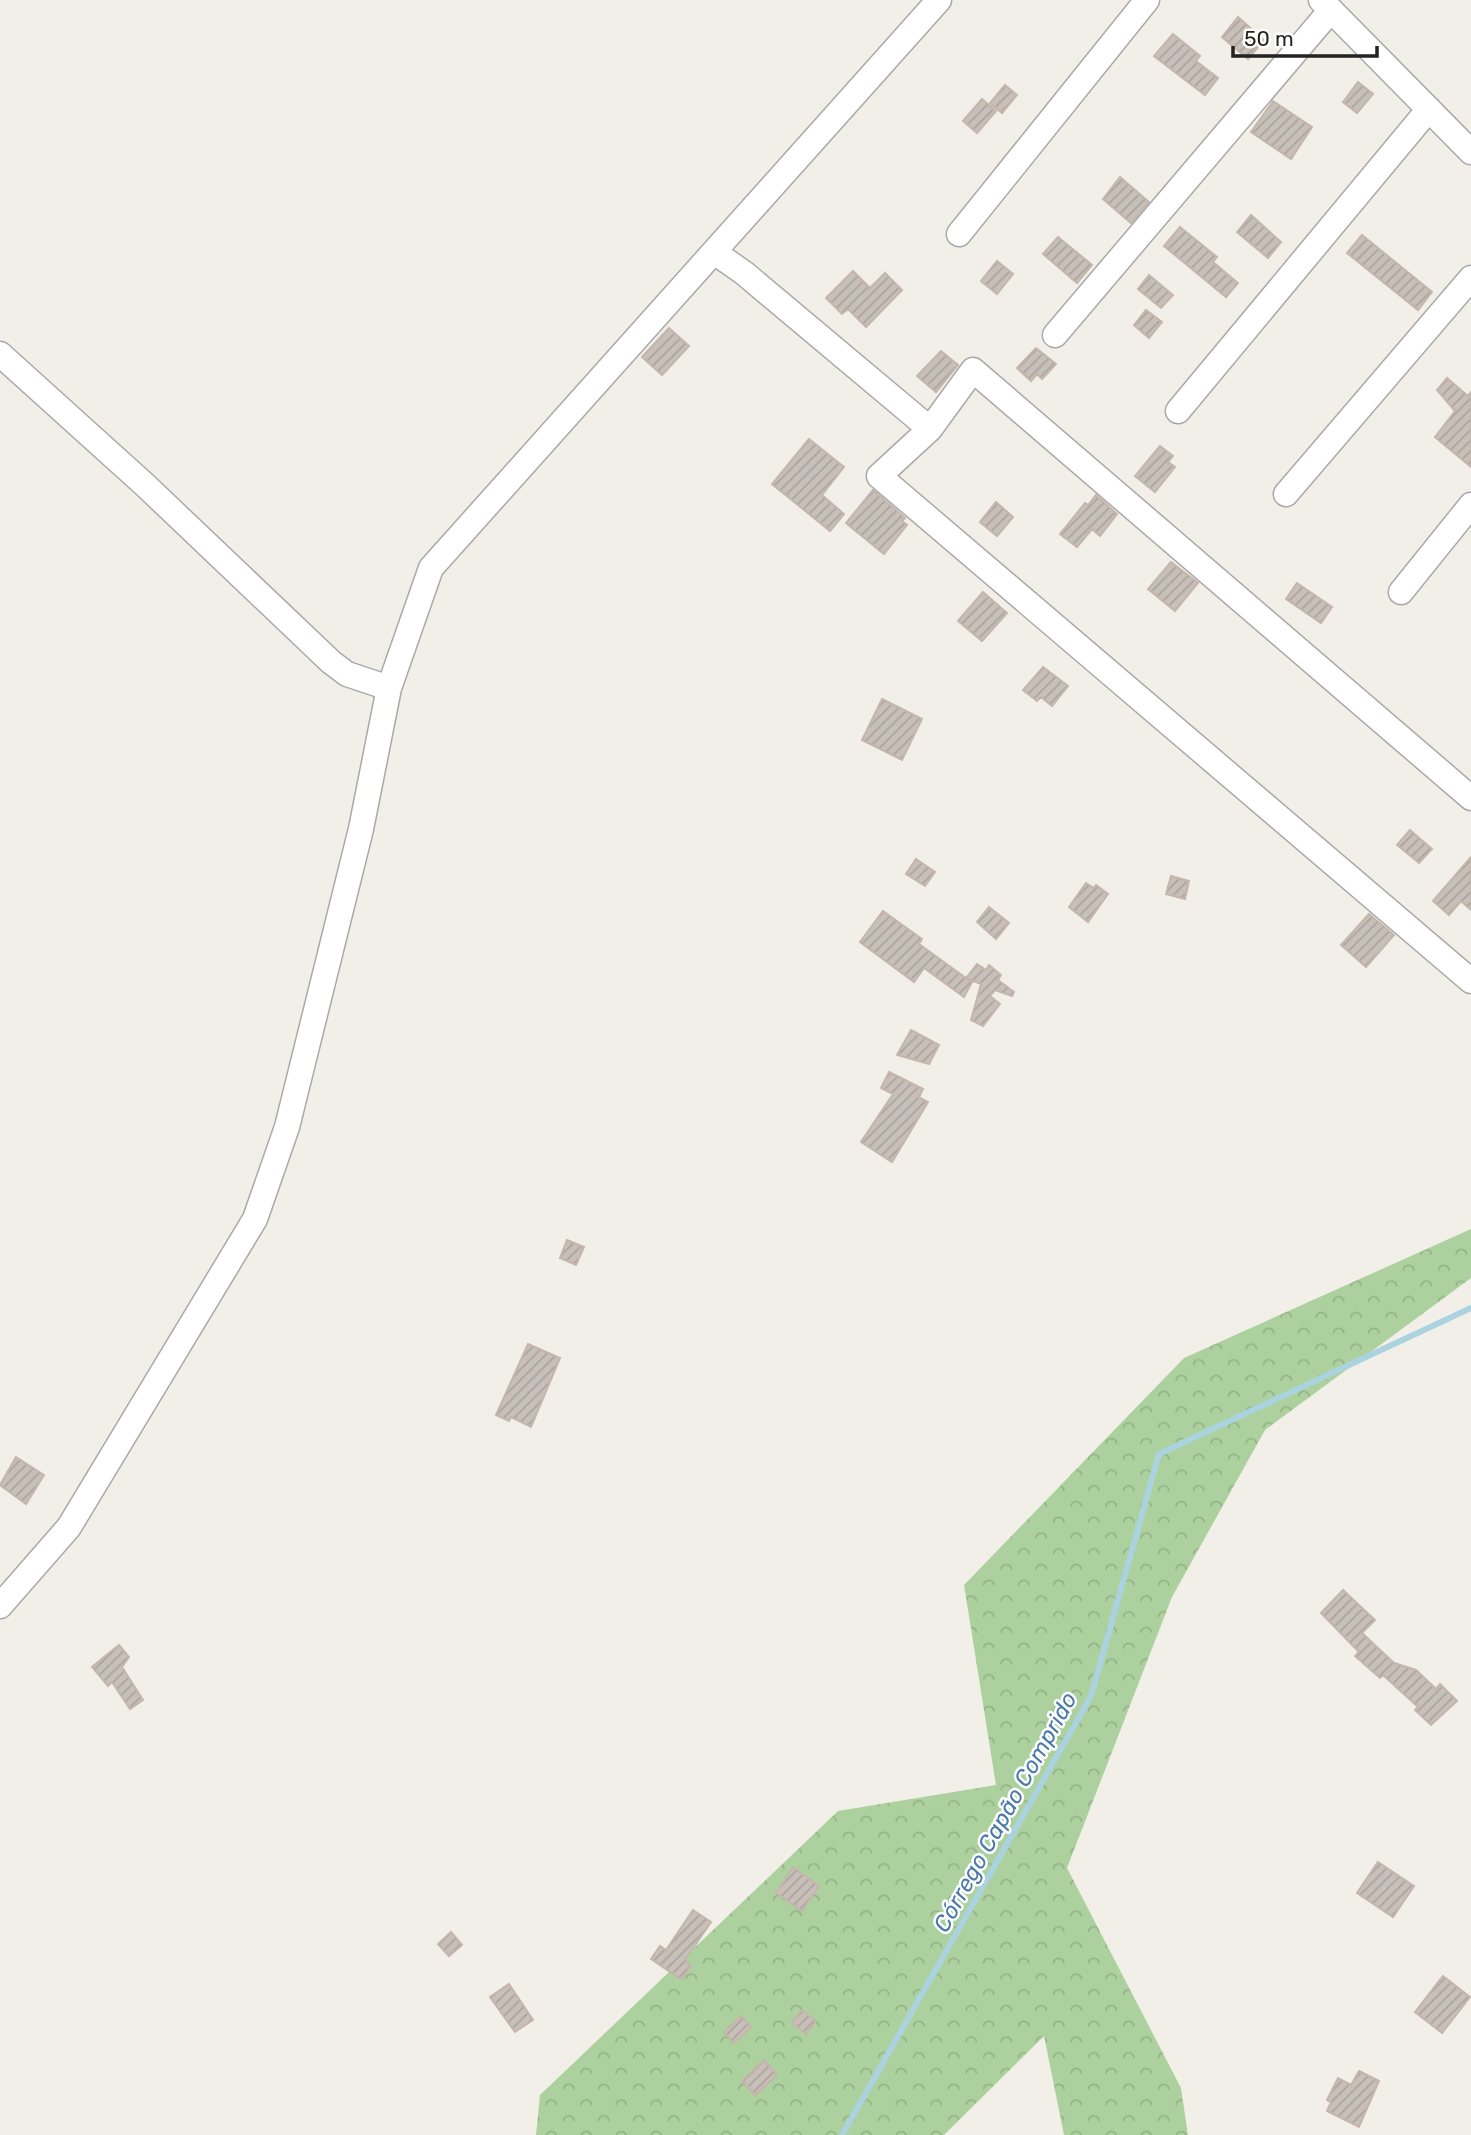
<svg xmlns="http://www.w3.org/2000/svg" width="1471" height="2135" viewBox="0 0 1471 2135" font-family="Rubik,sans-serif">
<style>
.forest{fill:url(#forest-crowns)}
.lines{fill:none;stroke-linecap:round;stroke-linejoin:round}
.stream{stroke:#aad3df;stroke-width:6}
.building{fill:url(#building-hatch);stroke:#c4b6ab;stroke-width:2}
.minor-casing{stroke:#a9a9a9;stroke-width:27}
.minor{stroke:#fff;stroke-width:24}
.labels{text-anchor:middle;stroke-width:5;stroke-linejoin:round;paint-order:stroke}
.water-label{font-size:23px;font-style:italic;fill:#4a7aab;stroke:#fff}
</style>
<defs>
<pattern id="forest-crowns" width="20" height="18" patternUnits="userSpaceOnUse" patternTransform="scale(1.75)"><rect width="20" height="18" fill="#add19e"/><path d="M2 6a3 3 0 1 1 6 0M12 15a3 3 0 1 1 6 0" fill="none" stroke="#95b388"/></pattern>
<pattern id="building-hatch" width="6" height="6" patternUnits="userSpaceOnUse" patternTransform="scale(1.75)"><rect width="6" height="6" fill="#c7bfb8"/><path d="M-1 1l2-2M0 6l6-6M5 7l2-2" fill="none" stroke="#aba49e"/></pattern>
</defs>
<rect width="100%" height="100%" fill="#f2efe9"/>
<path class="forest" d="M1471,1229V1278L1265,1430L1172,1597L1067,1868L1181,2088L1188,2135H1064L1044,2036L944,2135H536L540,2095L838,1811L996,1785L964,1585L1184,1358Z"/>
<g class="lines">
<path class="stream" d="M842,2135L1091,1696L1159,1454L1471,1308"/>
</g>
<path class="building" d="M1238,17L1264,40L1248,59L1222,37Z
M1173,34L1200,56L1196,61L1218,78L1205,95L1154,56Z
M1358,82L1373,94L1357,113L1343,102Z
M1005,85L1017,95L1002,113L990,103Z
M982,99L996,111L977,133L963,121Z
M1273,101L1312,127L1291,159L1251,132Z
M1120,177L1149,202L1131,223L1103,199Z
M1251,215L1281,242L1268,258L1237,232Z
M1180,227L1217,257L1213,262L1238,283L1226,297L1164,246Z
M1362,235L1432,292L1418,310L1347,253Z
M1058,237L1092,265L1077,283L1043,254Z
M997,261L1013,274L997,294L981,281Z
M853,271L870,288L885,273L902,290L866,327L848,309L842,314L826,298Z
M1149,275L1173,295L1161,308L1138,289Z
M1146,310L1162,322L1149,338L1134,325Z
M669,328L689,346L662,375L642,357Z
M1036,348L1056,364L1042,379L1037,374L1031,381L1017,368Z
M941,351L958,365L936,392L917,376Z
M1447,378L1468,396L1471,392V467L1435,437L1455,411L1437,390Z
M809,439L844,467L822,495L844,514L830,531L772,484Z
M1160,446L1173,456L1168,462L1175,467L1155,492L1135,476Z
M873,490L905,518L902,521L907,525L884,554L846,523Z
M1096,495L1117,514L1100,536L1092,529L1077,547L1060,534L1085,503L1088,505Z
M996,502L1013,517L997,536L980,522Z
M1171,562L1198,583L1175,611L1148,589Z
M1297,583L1332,607L1321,623L1286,599Z
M983,592L1007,613L982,641L958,621Z
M1043,667L1068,686L1052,706L1041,697L1037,701L1023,690Z
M882,699L922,719L902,760L862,740Z
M1410,830L1432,849L1419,863L1397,845Z
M1471,857V910L1461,901L1449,915L1433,901Z
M916,859L935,872L925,886L906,874Z
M1171,876L1189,881L1185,899L1166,894Z
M1086,883L1094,888L1096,885L1108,894L1088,922L1069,907Z
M989,907L1009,923L996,939L977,922Z
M883,911L922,939L919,944L966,978L977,964L986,970L989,965L1001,975L998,980L1014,992L1012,996L995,990L990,996L1000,1004L983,1026L971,1020L981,984L966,978L972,982L964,997L924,968L914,982L860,942Z
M1369,914L1394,935L1366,967L1341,945Z
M911,1030L939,1045L929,1064L897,1055Z
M889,1072L923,1089L919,1097L928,1102L892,1162L861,1142L893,1094L881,1088Z
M567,1240L584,1247L576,1265L560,1258Z
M528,1344L560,1358L531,1427L511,1417L509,1421L496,1415Z
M16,1457L44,1475L26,1504L0,1485Z
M1343,1590L1375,1620L1362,1633L1394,1663L1416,1670L1436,1689L1440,1684L1457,1701L1431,1725L1415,1710L1418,1707L1383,1675L1380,1678L1355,1656L1359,1652L1321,1613Z
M119,1645L129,1657L122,1667L143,1700L130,1709L112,1682L108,1686L92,1667Z
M1378,1862L1414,1886L1393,1917L1357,1893Z
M793,1867L819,1886L802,1911L776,1893Z
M693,1910L711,1922L685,1960L691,1965L682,1980L651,1959L660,1946L666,1950Z
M451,1932L462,1945L449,1956L438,1944Z
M1443,1976L1470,1997L1442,2033L1415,2012Z
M509,1984L533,2020L515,2032L490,1997Z
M802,2010L816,2021L806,2034L792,2023Z
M741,2016L751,2027L734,2043L724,2032Z
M764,2060L777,2075L755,2095L742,2081Z
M1359,2071L1379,2081L1359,2127L1327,2111L1331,2102L1327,2100L1338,2078L1351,2085Z"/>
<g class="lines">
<g class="minor-casing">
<path id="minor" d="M1321,0L1471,152
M959,234L1147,0
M714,252L744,273L930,429
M1055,335L1331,10
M0,354L145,485L331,662L347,674L389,688
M1178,411L1429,109
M1286,494L1471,278
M1401,592L1471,505
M1471,798L973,370L930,429L879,476L1471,981
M0,1606L69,1527L255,1219L287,1127L361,829L389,688L431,568L939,0"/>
</g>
<use href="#minor" class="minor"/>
</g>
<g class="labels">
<g class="water-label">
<text transform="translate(1005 1812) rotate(-61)" y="8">Córrego Capão Comprido</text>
</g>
</g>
<path d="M1233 46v10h144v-10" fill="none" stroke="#222222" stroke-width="3.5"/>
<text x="1244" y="46" font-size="21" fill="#222222" stroke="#ffffff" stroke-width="5" paint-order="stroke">50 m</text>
</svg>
